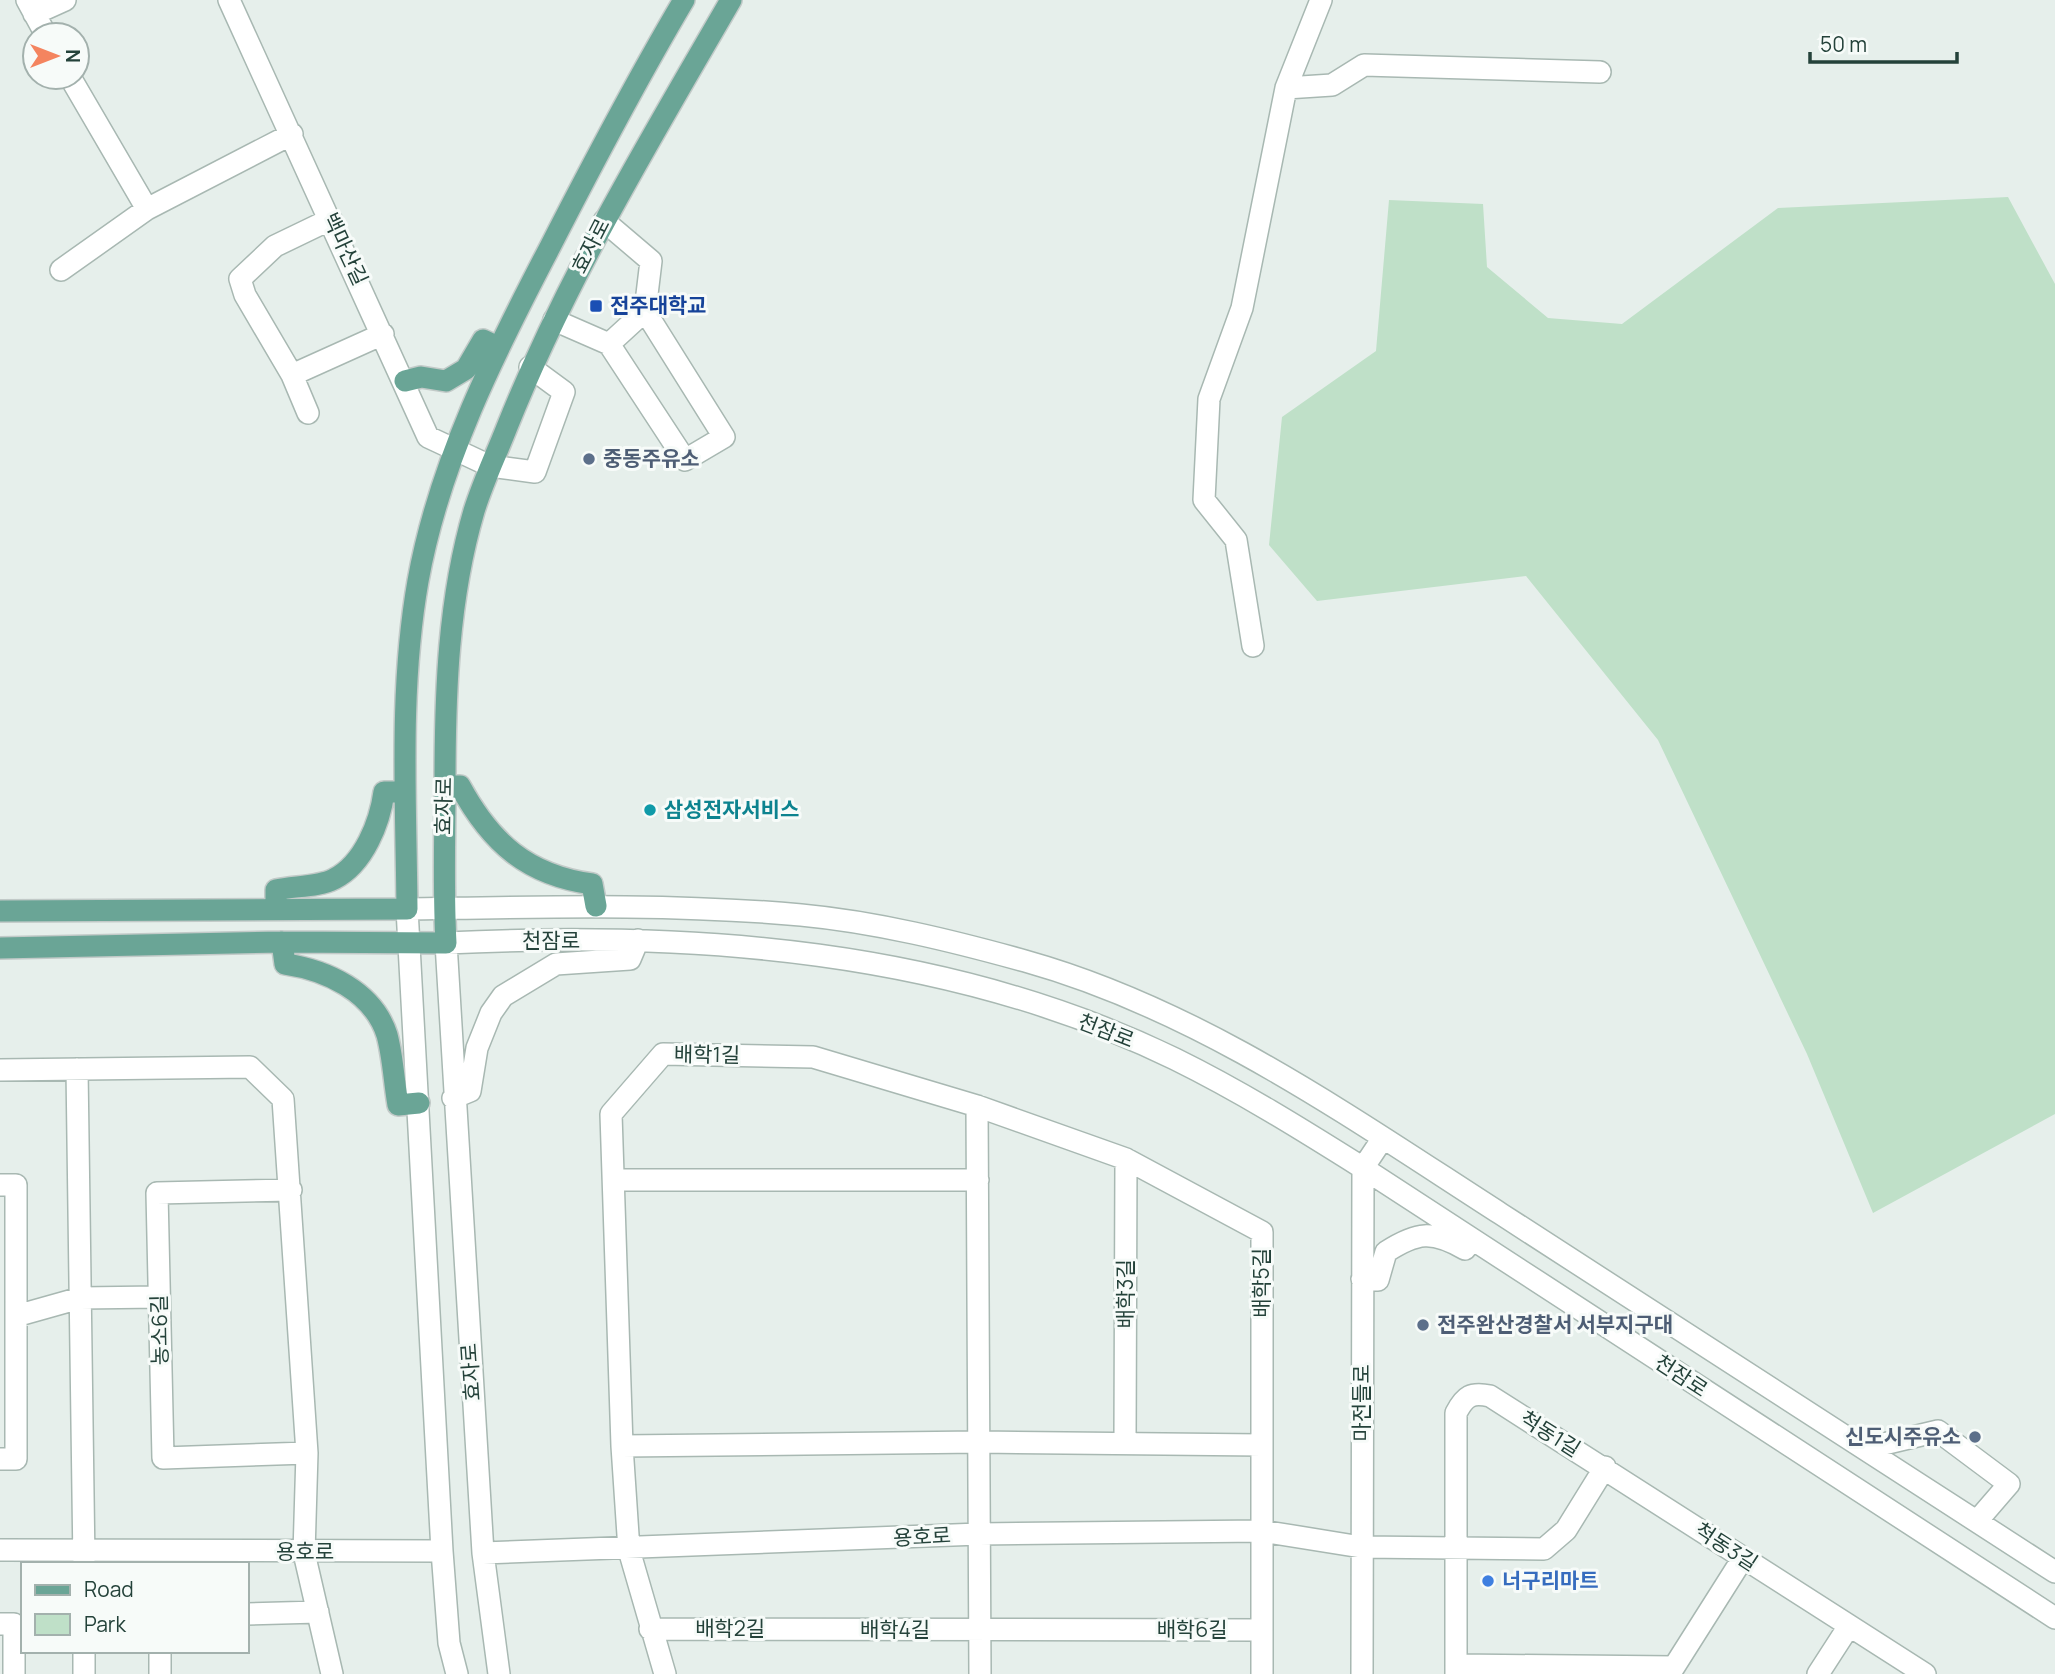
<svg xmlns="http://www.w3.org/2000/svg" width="2055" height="1674" viewBox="0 0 2055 1674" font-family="Manrope,'Noto Sans KR',sans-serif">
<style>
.green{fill:#bfe0c8}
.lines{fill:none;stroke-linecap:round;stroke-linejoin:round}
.minor-casing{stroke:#a8b8b2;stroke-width:24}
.major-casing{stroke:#c2cac8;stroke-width:24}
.minor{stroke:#fff;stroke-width:21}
.major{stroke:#6aa596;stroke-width:21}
.transit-dot{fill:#1a4fb4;stroke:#f7fbf9;stroke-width:2.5}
.service-dot{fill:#5c6f8a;stroke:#f7fbf9;stroke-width:2.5}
.culture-dot{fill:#0f9aa8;stroke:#f7fbf9;stroke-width:2.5}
.shop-dot{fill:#3f7fe0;stroke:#f7fbf9;stroke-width:2.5}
.labels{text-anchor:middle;stroke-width:6;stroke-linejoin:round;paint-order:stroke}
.street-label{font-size:21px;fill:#24423a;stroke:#f7fbf9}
.transit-label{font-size:21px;font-weight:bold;fill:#164399;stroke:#f7fbf9;text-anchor:start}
.service-label{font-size:21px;font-weight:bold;fill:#4e5e75;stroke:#f7fbf9;text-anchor:start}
.culture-label{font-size:21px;font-weight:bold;fill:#0d838f;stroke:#f7fbf9;text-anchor:start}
.shop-label{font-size:21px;font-weight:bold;fill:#366cbe;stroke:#f7fbf9;text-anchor:start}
</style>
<rect width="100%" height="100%" fill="#e6efeb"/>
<path class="green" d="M2008,197L2055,284V1114L1873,1213L1807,1054L1658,740L1526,576L1317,601L1269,545L1282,417L1376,351L1389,200L1483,204L1487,267L1548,318L1622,324L1778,208Z"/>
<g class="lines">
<g class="minor-casing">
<path id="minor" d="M27,0L46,35
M229,0L428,437L490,466L535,472L564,392L530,367
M34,14L65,0
M1286,88L1332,85L1364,65L1600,72
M147,209L292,134
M61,270L147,209L70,77
M554,320L609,344L685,460L724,437L645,311L651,261L604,221
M609,344L645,311
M292,375L383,334
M308,413L292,375L245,295L240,279L275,246L331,219
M1253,646L1236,540L1204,500L1209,399L1242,308L1286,88L1321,0
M77,1069L84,1564
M0,1070L250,1067L283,1099L307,1453L304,1553L332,1674
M453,1098L470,1091L477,1048L491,1013L503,996L556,964L630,959L638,940
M977,1106L980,1674
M614,1180H978
M0,1185H16V1459H0
M291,1190L157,1193L163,1458L307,1453
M1362,1279L1378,1280L1386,1252C1417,1232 1432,1230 1465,1249
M16,1316L80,1298L159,1297
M1125,1442L1126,1159
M622,1446L979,1442L1262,1445
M1867,1448L1938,1431L2009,1484L1977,1521
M0,1550L442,1551
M483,1553L979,1534L1262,1531L1361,1547L1544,1549L1566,1530L1605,1467
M247,1614L318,1612
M0,1624H14V1674
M650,1629L1262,1630
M84,1651V1674
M1456,1665L1674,1667L1743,1558
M160,1674V1651
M457,1674L449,1643L442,1551L407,909C538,907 670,903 801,915C876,922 953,941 1025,961C1200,1010 1350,1117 1501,1214C1686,1332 1870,1453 2055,1572
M499,1674L483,1553L446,943C694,931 949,949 1175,1059C1240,1091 1301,1129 1363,1168L2055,1618
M665,1674L629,1550L622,1446L611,1114L663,1054L813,1057L977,1106L1126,1159L1262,1232V1674
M1362,1674L1363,1168L1383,1138
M1456,1674V1413C1465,1396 1471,1392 1490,1396L1925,1674
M1818,1674L1849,1626"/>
</g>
<g class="major-casing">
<path id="major" d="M405,381L421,377L446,381L466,369L483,340L498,347
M445,786H460C491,843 527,875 592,884L596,906
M276,909V890C293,886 319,887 334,879C364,864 380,822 384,792H404
M0,911L407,909C406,799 399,689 418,581C439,463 495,352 550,247C593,163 636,81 684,0
M282,942L285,964C326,970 373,991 387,1035C393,1057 394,1082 398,1105L419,1103
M0,948L282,942L446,943C443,889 445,837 445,784C445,693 448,599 474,511C483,482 496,455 507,427C567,277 650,140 731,0"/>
</g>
<use href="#minor" class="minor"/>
<use href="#major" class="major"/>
</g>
<rect class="transit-dot" x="589" y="299" width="14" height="14" rx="3.5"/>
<g class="service-dot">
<circle cx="589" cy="459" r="7"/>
<circle cx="1423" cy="1325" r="7"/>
<circle cx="1975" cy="1437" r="7"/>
</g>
<circle class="culture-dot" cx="650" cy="810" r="7"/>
<circle class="shop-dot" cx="1488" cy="1581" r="7"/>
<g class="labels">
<g class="street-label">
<text transform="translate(591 246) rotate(-63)" y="7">효자로</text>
<text transform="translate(345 249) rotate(65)" y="7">백마산길</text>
<text transform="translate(444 806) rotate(-89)" y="7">효자로</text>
<text x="551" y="948">천잠로</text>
<text transform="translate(1106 1031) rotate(21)" y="7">천잠로</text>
<text transform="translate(707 1055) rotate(1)" y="7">배학1길</text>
<text transform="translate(1262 1283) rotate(-90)" y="7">배학5길</text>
<text transform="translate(1126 1294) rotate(-90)" y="7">배학3길</text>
<text transform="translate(160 1330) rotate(-91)" y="7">농소6길</text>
<text transform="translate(471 1372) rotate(-94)" y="7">효자로</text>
<text transform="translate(1681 1376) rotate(33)" y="7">천잠로</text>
<text transform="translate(1362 1403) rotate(-90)" y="7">마전들로</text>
<text transform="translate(1550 1434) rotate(32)" y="7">척동1길</text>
<text transform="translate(922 1537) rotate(-3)" y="7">용호로</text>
<text transform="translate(1726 1547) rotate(33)" y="7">척동3길</text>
<text x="305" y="1559">용호로</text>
<text x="730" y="1636">배학2길</text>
<text x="895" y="1637">배학4길</text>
<text x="1192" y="1637">배학6길</text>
</g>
<g class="transit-label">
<text x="610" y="313">전주대학교</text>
</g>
<g class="service-label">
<text x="603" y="466">중동주유소</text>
<text x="1437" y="1332">전주완산경찰서 서부지구대</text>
<text x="1961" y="1444" text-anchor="end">신도시주유소</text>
</g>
<g class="culture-label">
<text x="664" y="817">삼성전자서비스</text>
</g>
<g class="shop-label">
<text x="1502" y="1588">너구리마트</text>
</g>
</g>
<rect x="21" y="1562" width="228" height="91" fill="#f7fbf9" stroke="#a3b1ad" stroke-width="2"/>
<rect x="35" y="1585" width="35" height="10" fill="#6aa596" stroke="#a3b1ad" stroke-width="2"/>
<text x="84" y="1597" font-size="21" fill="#24423a">Road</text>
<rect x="35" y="1614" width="35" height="21" fill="#bfe0c8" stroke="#a3b1ad" stroke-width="2"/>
<text x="84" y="1632" font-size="21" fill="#24423a">Park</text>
<g transform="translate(56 56) rotate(90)"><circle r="33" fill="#f7fbf9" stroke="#a3b1ad" stroke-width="2"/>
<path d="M0-5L12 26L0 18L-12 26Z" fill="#f4845f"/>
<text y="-10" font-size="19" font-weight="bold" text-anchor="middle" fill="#24423a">N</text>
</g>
<path d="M1810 52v10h147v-10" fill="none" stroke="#24423a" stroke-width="3.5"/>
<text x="1820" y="52" font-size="21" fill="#24423a" stroke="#f7fbf9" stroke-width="5" paint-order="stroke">50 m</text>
</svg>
